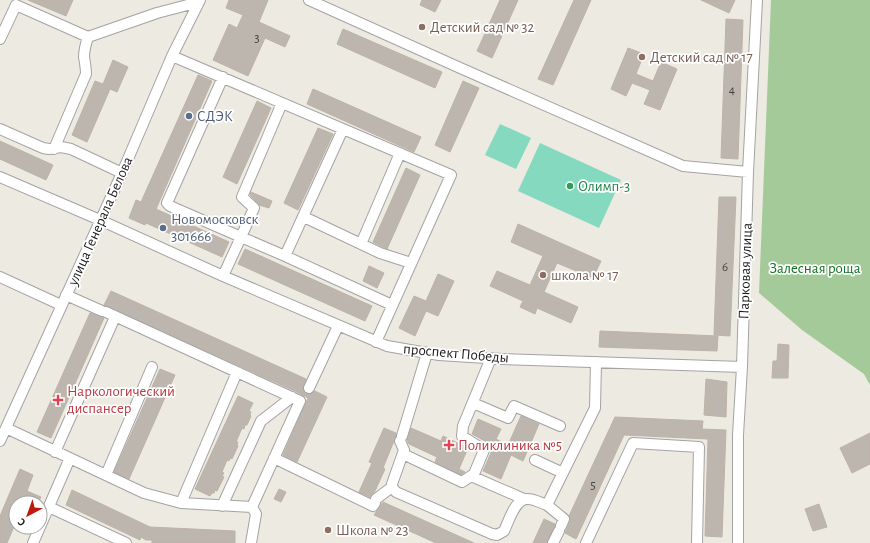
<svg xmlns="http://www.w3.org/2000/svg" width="870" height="543" viewBox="0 0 870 543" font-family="'Alegreya Sans',sans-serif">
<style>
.forest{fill:#a4ca99}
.pitch{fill:#84d9bf}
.building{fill:#bdb6af;stroke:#beb2a6}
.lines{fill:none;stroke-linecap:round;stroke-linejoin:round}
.minor-casing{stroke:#a3a3a3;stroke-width:12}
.minor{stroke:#fff;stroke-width:10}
.education-dot{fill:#8d6e63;stroke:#fff;stroke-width:1.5}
.service-dot{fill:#5c6f8a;stroke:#fff;stroke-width:1.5}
.leisure-dot{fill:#2e9e5b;stroke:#fff;stroke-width:1.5}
.health-dot{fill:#e0444e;stroke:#fff;stroke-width:1.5}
.labels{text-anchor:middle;stroke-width:3.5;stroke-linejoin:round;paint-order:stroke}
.number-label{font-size:13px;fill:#444241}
.education-label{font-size:15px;fill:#785e54;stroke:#fff;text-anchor:start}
.service-label{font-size:15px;fill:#4e5e75;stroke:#fff;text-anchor:start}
.leisure-label{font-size:15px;fill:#27864d;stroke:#fff;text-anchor:start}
.street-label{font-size:15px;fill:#1c1c1c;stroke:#fff}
.park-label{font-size:15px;fill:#117321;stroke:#fff}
.health-label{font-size:15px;fill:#be3a42;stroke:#fff;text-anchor:start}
</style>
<rect width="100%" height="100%" fill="#edeae2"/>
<path class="forest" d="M771,0H870V385L864,374L802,330L759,293Z"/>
<path class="pitch" d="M500,124L531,138L516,169L485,155Z
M540,143L621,180L599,228L518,191Z"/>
<path class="building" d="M28,0H73L66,16Z
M229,0H268L259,22L290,36L285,47L265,38L248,76L213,60L229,24L237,28L243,15L226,8Z
M422,0H441L435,12L420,5Z
M500,0H518L492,58L477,51Z
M574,0H591L553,85L538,79Z
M701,0H735L729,13Z
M726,19L743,20L738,159L721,158Z
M343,29L442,72L435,88L337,44Z
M628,48L644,54L636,74L653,81L661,62L677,69L660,110L644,104L650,90L632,83L626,96L611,89Z
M113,60L128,67L117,92L110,89L87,142L72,135L95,81L103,84Z
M198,75L212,81L156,209L229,242L222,257L146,223L145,225L129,218L136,200L141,202Z
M463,81L479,88L450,152L435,145Z
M313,89L421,137L414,152L307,104Z
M257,101L271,108L237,184L223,177Z
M318,128L333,134L298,210L284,203Z
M0,141L53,165L46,180L0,159Z
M406,168L420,175L387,249L373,242Z
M251,192L272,201L269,208L259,205L250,195Z
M719,197H736L730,336L714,335Z
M518,224L601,261L593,278L557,263L544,292L578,307L571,323L537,308L535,314L520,307L523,301L490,286L497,271L530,285L543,256L511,242Z
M245,249L372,306L365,321L238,264Z
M369,266L384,273L377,288L363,281Z
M438,274L454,281L438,316L426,311L415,336L399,328L414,296L426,301Z
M111,291L306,379L303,388L304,392L309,394L315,391L327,397L297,462L283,455L308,398L295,391L105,306L104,305Z
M90,313L104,318L51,438L37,432Z
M600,331L718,336L717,351L599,347Z
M778,344L789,345L788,378H772L773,361H777Z
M160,369L175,375L129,479L114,472Z
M706,379L727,382L726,417L704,415Z
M238,396L253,403L249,411L251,412L250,415L251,416L247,425H245L244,429L242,428L236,442H238L237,445L238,446L232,459L230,458L229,461L227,460L222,472L224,473L222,476L224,477L217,491L215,490L214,493H212L210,496L195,489Z
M521,416L539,424L523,461L511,455L501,479L483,471L494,446L472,434L478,419L501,429L496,439L508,445Z
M615,417L703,421L702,429L726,430L722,537L705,536L708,439L624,435L576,539L565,533L570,521L569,516Z
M384,428L396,433V436L383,468L385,469L375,491L370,497L359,492L372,463L369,462Z
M411,428L441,441L443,436L468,448L459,469L465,472L461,475L435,462L437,457L409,444L407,440Z
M870,433V464L852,473L840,448Z
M20,469L33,475L27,491L41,497L38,503H16V522L7,543H0V516Z
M279,489L286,492L281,502L274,499Z
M72,490L150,527L235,531V543H152V540H146L141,537L140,540L66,505Z
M383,502L474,543H436L374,515Z
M819,504L827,527L813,531L805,509Z
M544,519L555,524V526L547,543H533Z"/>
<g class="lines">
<g class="minor-casing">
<path id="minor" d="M309,0L458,67L683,166L748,172
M0,39L16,5L88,37
M172,56L343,129L285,256L392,305
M223,77L167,203L170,206L241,237L254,208L242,197L282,103
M0,129L43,148L49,149L61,147L71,149L122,173
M343,129L451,175L376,342
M54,149L86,74C86,68 85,63 84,57C84,50 86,43 88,37L157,13L199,2L191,0
M0,177L100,220L223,276L387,346L439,355L502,359L742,367
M304,217L380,253L411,263
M361,244L400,153
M223,276L241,237L285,256
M0,277L61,305
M66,295L102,311
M309,388L338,326
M473,403L508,418L514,406L560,426
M6,428L144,493L181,503L252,507L300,401L106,312
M402,436L427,353
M0,441L122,173L172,56L200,0
M400,441L404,450L392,484V487L396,492L492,534L497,535L504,531C509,521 515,498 528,499C534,499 541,503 547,505L595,408L596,362
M55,452L115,317
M403,454L462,482L471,476L524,499
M274,458L373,506L375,503
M535,460L563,473
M106,475L152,367
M471,476L474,474L484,450L462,436L463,426L491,358
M376,499L392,487
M181,503L237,372
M547,505L564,519L561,526
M222,506L261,421L292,397
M49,507L126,543
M33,543L70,458
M251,543L256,514L252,507
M553,543L559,531
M586,543L633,443L699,447L697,543
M738,543V435L742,367L748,172L757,0"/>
</g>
<use href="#minor" class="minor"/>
</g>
<g class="education-dot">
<circle cx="422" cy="27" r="4"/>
<circle cx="642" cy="57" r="4"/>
<circle cx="543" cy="275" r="4"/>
<circle cx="328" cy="530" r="4"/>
</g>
<g class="service-dot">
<circle cx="189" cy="116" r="4"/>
<circle cx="163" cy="228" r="4"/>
</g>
<circle class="leisure-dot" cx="570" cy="186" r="4"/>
<g class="health-dot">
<path d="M56 394h4v4h4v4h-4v4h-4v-4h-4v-4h4z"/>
<path d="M447 439h4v4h4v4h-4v4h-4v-4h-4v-4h4z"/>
</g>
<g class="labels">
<g class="number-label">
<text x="257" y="42">3</text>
<text x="732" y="94">4</text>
<text x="725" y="271">6</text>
<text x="593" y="489">5</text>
</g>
<g class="education-label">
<text x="430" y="32">Детский сад № 32</text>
<text x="650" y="62">Детский сад № 17</text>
<text x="551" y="280">школа № 17</text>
<text x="336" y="535">Школа № 23</text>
</g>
<g class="service-label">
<text x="197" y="121">СДЭК</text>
<text x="171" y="224">Новомосковск<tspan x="171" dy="17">301666</tspan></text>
</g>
<g class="leisure-label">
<text x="578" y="191">Олимп-3</text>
</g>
<g class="street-label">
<text transform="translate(100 221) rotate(-66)" y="5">улица Генерала Белова</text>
<text transform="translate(745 271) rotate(-88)" y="5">Парковая улица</text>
<text transform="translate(456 353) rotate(5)" y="5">проспект Победы</text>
</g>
<g class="park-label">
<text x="815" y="273">Залесная роща</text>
</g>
<g class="health-label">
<text x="67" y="396">Наркологический<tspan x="67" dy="17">диспансер</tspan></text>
<text x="458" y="450">Поликлиника №5</text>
</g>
</g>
<g transform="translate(28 515) rotate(221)"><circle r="19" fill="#ffffff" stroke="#a4a4a4"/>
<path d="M0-3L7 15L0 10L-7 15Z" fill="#be190b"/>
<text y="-6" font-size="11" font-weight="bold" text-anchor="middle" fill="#1c1c1c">С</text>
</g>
</svg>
